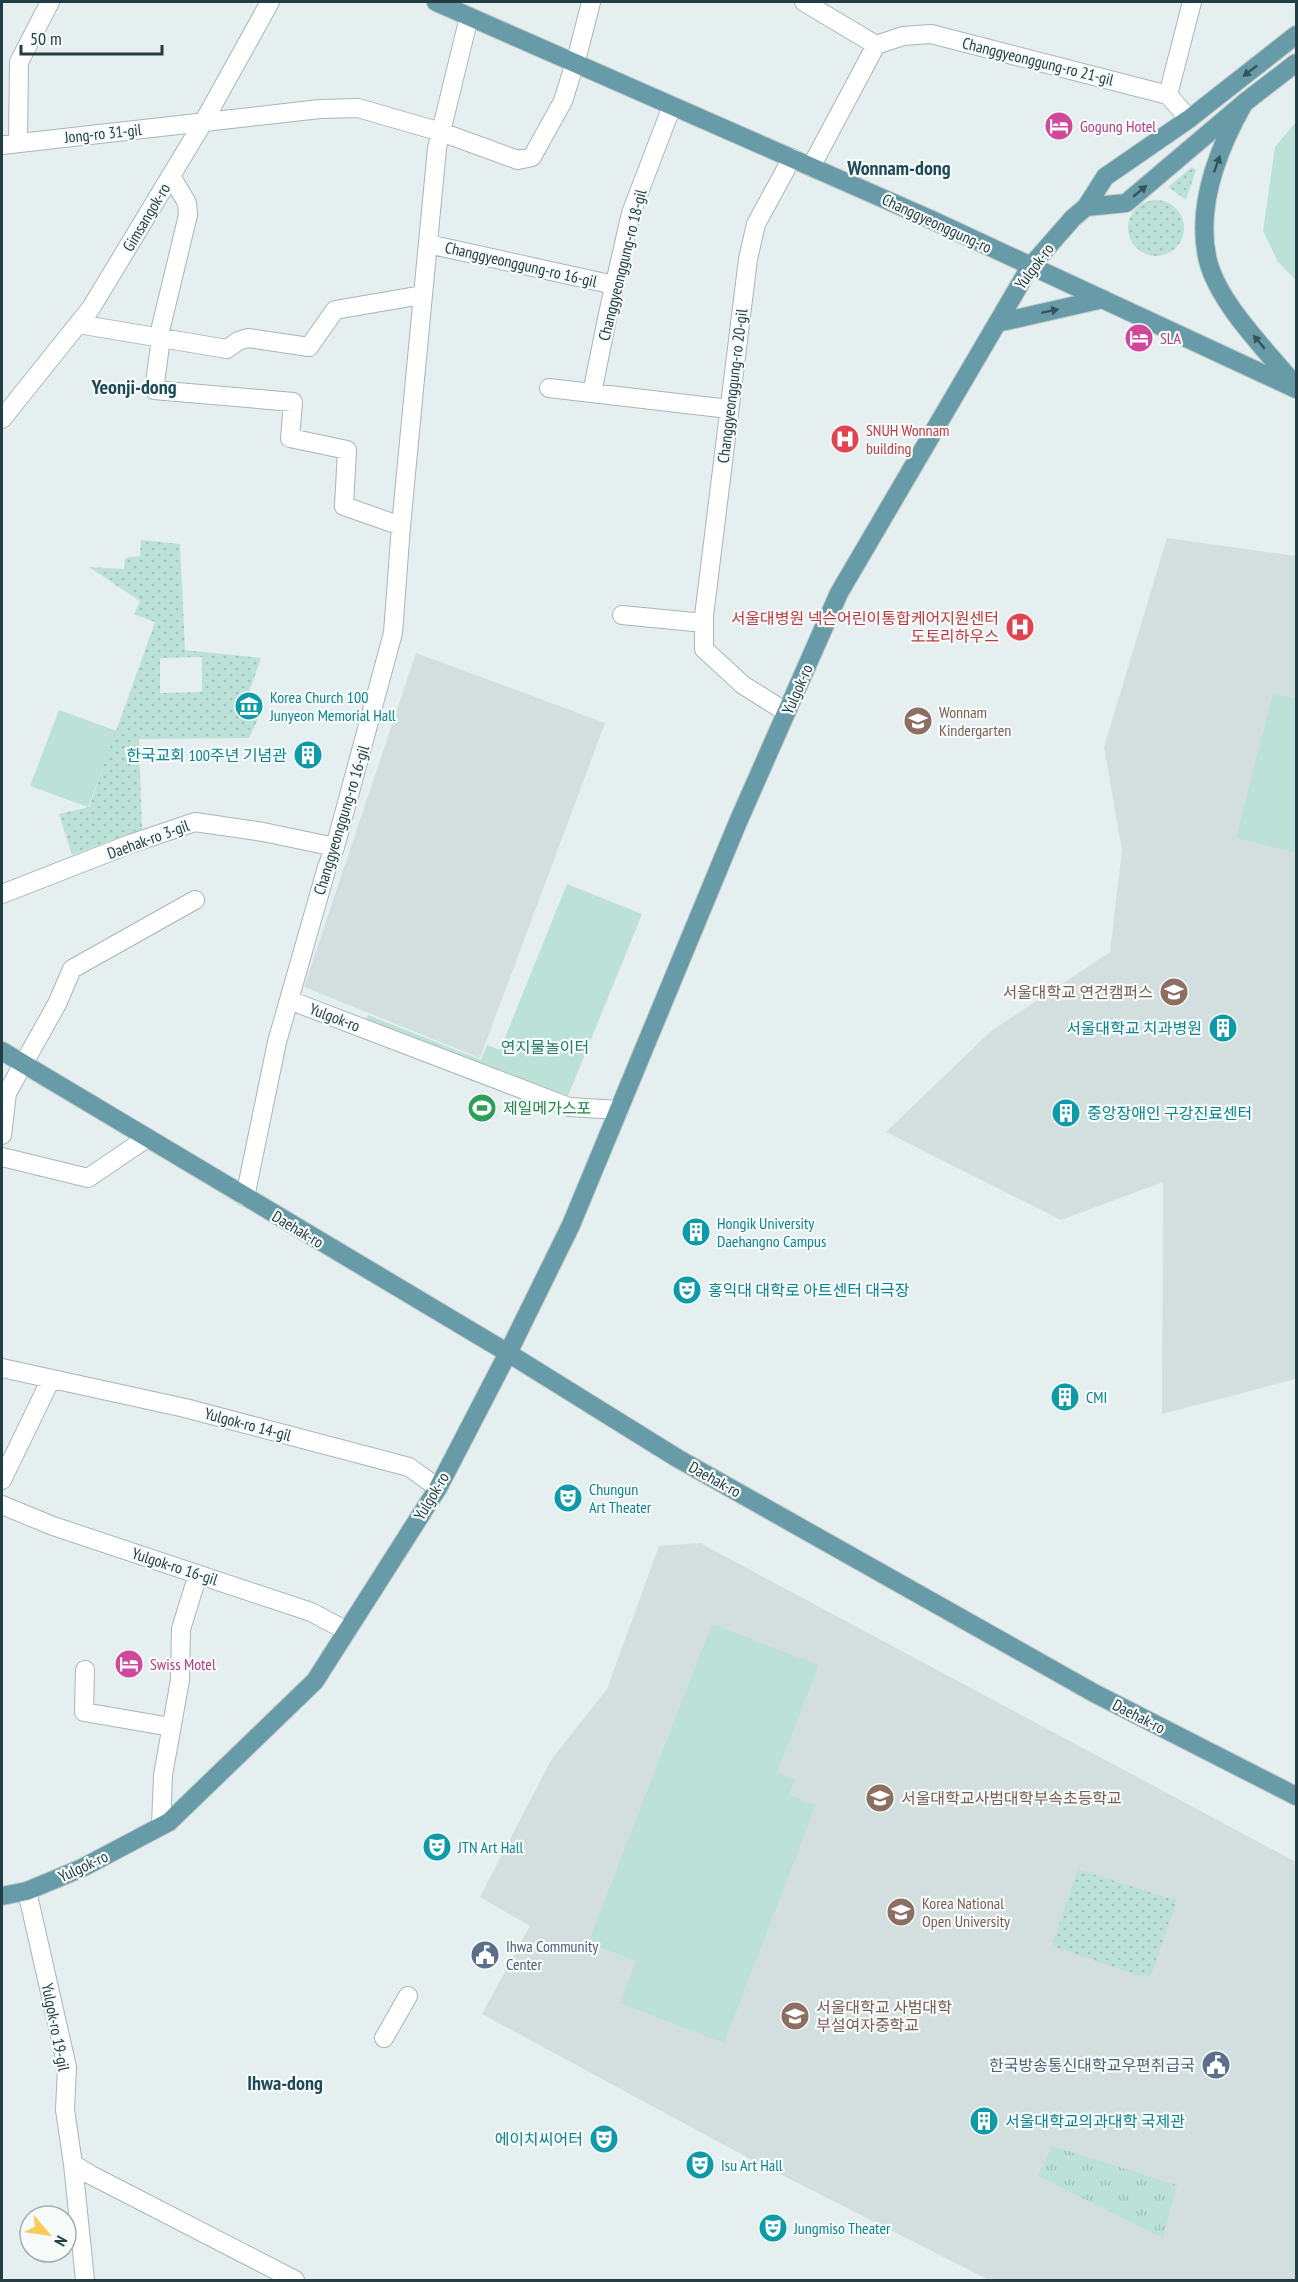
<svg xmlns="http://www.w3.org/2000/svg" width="1298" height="2282" viewBox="0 0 1298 2282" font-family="'PT Sans Narrow','Noto Sans KR',sans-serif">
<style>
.built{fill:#d3dfdf}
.grass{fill:url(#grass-tufts)}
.park{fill:#bce1d7}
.garden{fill:url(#garden-dots);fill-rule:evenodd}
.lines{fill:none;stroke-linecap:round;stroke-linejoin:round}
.street-casing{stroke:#a7b6b8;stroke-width:20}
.secondary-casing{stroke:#a2babc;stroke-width:20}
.primary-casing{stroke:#c1c9ca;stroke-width:20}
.street{stroke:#fff;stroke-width:18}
.secondary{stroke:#fff;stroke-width:18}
.primary{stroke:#669ba7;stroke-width:18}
.oneway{fill:#33545c}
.labels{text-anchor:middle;stroke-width:4.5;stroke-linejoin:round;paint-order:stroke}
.street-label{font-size:16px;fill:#223d43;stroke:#f6fbfa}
.hotel-label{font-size:16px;fill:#b23c85;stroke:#f6fbfa;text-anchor:start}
.health-label{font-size:16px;fill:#be3a42;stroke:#f6fbfa;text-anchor:start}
.culture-label{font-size:16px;fill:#0d838f;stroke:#f6fbfa;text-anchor:start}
.education-label{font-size:16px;fill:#785e54;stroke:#f6fbfa;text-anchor:start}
.park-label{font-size:16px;fill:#297d6e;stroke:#f6fbfa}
.leisure-label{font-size:16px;fill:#27864d;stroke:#f6fbfa;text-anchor:start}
.service-label{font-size:16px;fill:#4e5e75;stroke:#f6fbfa;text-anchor:start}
.quarter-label{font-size:20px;font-weight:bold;fill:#1c4b57;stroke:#f6fbfa}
</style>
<defs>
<pattern id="grass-tufts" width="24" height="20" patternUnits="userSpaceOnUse" patternTransform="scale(1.5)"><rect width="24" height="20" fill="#bce1d7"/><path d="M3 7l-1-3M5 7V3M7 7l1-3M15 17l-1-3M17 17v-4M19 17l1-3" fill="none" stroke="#a1c2ba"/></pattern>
<pattern id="garden-dots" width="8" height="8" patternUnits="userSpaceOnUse" patternTransform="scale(1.5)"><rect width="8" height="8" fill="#bce1d7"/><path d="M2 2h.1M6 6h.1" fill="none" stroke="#a1c2ba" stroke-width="1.8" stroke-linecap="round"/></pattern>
</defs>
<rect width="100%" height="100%" fill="#e5efef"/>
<path class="built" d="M1167,538L1296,556V1379L1162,1414L1163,1182L1061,1220L886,1132L991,1031L1110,952L1122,850L1104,747Z
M416,653L605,723L480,1058L304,987Z
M700,1543L1296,1862V2280H989L750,2159L482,2014L530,1926L480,1897L551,1760L607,1689L659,1546Z"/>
<path class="grass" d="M1052,2146L1177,2185L1163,2238L1038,2176Z"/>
<path class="park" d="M1296,122V280L1278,262L1263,231L1275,147Z
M1273,693L1296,699V853L1236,838Z
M59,710L117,731L88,807L30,786Z
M567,884L642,914L566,1101L365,1022L368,1015L481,1060L487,1045L500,1050Z
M712,1624L819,1665L777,1772L795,1779L789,1795L816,1805L724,2043L620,2003L636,1961L588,1943Z"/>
<path class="garden" d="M1192,167L1196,170L1186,200L1168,187Z
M1128 228a28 28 0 1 1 56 0a28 28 0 1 1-56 0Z
M141,540L180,544L185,650L261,658L247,698L264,706L249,738L139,739L142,829L72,855L59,814L89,807L155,622L134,614L140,601L89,567L124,569L125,558L140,556ZM202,657V692L160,693V658Z
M1078,1869L1177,1901L1151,1975L1143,1977L1052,1946Z"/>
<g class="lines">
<g class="street-casing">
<path id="street" d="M804,2L876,45
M1168,95L1192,2
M18,143L19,62L50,2
M2,145L320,109L358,108L441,132L518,160L532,157L563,101L578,53L591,2
M811,167L876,45L903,36L931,34L1168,95L1189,119
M171,176L187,203L188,215L160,331L161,338L154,390L293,402L290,438L347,450L344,506L401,526
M428,244L614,285
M78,324L227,349L238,341L248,338L309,347L335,310L422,295
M549,388L729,409
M592,393L608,314L631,213L672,106
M622,615L704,623
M786,712L743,685L704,649V616L748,259L756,224L792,158
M2,894L130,844L195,822L263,832L335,847
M289,1000L569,1107L619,1110
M2,1135L7,1093L57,1004L72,969L195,900
M2,1157L88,1178L147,1138
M245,1197L277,1042L327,867L335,847L393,633L401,526L437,148L469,17
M2,1368L185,1408L409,1467L438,1488
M2,1480L51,1379
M2,1505L53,1526L311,1612L347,1631
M85,1670L84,1712L171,1727
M161,1826L163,1775L180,1680L181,1629L198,1574
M27,1891L67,2067L65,2110L73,2164L85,2280
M384,2038L408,1996
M73,2164L91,2175L295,2280"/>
</g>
<g class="secondary-casing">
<path id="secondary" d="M2,419L91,308L204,121L270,2"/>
</g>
<g class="primary-casing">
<path id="primary" d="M436,2L932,220L1296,389
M1244,103C1218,149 1195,207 1208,261C1219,304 1267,351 1295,385
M1086,207L1126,203L1244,103L1296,63
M997,323L1103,299
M2,1051L508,1353L677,1458L1094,1693L1296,1796
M2,1896L27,1891L82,1868L169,1822L315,1681L438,1488L508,1353L571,1225L738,822L839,593L1030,267L1073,218L1086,207L1105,177L1189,119L1296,35"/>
</g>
<use href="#street" class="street"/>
<use href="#secondary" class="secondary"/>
<use href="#primary" class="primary"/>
</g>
<defs><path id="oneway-solid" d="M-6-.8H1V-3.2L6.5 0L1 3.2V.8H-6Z" transform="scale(1.5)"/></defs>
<g class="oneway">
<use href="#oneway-solid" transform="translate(1250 71) rotate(142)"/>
<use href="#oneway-solid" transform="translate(1217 164) rotate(-70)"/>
<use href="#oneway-solid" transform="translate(1140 191) rotate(-40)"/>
<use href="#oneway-solid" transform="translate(1050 311) rotate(-12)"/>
<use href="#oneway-solid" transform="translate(1259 342) rotate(-130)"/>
</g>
<defs>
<g id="hotel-disc" transform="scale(1.5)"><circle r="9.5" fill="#d1479c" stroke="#f6fbfa"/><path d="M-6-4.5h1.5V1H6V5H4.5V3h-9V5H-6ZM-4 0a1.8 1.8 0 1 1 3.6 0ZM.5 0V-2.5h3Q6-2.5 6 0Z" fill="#fff"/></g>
<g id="hospital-disc" transform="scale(1.5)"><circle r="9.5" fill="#e0444e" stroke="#f6fbfa"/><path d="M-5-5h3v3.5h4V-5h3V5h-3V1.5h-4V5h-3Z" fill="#fff"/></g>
<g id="museum-disc" transform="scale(1.5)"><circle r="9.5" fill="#0f9aa8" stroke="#f6fbfa"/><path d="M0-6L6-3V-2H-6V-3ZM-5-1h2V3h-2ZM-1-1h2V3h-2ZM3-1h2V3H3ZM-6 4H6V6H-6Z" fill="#fff"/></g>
<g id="school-disc" transform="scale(1.5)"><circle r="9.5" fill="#8d6e63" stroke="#f6fbfa"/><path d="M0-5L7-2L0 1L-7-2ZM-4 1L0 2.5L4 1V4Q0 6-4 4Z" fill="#fff"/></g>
<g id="building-disc" transform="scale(1.5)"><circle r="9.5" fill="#0f9aa8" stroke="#f6fbfa"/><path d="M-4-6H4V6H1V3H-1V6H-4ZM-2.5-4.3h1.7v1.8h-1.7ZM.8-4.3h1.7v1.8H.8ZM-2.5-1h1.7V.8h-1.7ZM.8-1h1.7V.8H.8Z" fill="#fff"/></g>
<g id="university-disc" transform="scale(1.5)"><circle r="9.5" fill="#8d6e63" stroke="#f6fbfa"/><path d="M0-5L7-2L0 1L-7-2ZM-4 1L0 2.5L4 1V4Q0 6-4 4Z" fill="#fff"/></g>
<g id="stadium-disc" transform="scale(1.5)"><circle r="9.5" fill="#2e9e5b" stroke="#f6fbfa"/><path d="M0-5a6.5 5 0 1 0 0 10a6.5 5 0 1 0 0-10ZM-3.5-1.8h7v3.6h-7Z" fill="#fff"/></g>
<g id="theatre-disc" transform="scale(1.5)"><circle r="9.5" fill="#0f9aa8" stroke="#f6fbfa"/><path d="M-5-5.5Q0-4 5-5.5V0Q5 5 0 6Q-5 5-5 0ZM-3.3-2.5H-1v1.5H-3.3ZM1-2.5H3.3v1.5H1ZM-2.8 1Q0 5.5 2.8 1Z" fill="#fff"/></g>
<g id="civic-disc" transform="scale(1.5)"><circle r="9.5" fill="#5c6f8a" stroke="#f6fbfa"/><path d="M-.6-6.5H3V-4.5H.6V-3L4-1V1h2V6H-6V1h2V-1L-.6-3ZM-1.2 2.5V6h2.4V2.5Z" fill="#fff"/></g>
</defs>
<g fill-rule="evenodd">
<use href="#hotel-disc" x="1059" y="126"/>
<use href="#hotel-disc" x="1139" y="338"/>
<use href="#hospital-disc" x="845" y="439"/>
<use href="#hospital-disc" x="1020" y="627"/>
<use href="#museum-disc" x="249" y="706"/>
<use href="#school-disc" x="918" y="721"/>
<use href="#building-disc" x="308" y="755"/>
<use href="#university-disc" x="1174" y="992"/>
<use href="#building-disc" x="1223" y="1028"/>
<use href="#stadium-disc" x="482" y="1108"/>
<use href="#building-disc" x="1066" y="1113"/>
<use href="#building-disc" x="696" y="1232"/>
<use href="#theatre-disc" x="687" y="1290"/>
<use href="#building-disc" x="1065" y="1397"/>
<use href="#theatre-disc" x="568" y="1498"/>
<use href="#hotel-disc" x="129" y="1664"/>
<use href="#school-disc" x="880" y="1798"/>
<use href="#theatre-disc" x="437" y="1847"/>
<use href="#university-disc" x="901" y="1912"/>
<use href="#civic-disc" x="485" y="1955"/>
<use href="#school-disc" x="795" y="2016"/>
<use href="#civic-disc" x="1216" y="2065"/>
<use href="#building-disc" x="984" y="2121"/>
<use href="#theatre-disc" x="604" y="2139"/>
<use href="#theatre-disc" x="700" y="2165"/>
<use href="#theatre-disc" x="773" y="2228"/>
</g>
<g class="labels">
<g class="street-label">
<text transform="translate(1038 61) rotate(14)" y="6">Changgyeonggung-ro 21-gil</text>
<text transform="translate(103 133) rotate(-6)" y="6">Jong-ro 31-gil</text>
<text transform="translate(146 217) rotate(-59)" y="6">Gimsangok-ro</text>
<text transform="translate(937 223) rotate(25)" y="6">Changgyeonggung-ro</text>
<text transform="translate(521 264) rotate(13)" y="6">Changgyeonggung-ro 16-gil</text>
<text transform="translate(622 265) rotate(-76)" y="6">Changgyeonggung-ro 18-gil</text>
<text transform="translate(1034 266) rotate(-53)" y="6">Yulgok-ro</text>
<text transform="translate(732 386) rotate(-83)" y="6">Changgyeonggung-ro 20-gil</text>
<text transform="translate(797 689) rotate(-66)" y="6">Yulgok-ro</text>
<text transform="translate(341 820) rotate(-73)" y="6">Changgyeonggung-ro 16-gil</text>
<text transform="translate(148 839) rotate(-20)" y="6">Daehak-ro 3-gil</text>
<text transform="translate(335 1017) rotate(21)" y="6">Yulgok-ro</text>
<text transform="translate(298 1229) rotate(31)" y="6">Daehak-ro</text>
<text transform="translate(248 1424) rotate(15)" y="6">Yulgok-ro 14-gil</text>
<text transform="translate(715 1479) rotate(29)" y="6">Daehak-ro</text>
<text transform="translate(431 1496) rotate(-59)" y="6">Yulgok-ro</text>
<text transform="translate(175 1566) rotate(18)" y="6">Yulgok-ro 16-gil</text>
<text transform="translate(1139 1716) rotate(27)" y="6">Daehak-ro</text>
<text transform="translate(83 1866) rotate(-25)" y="6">Yulgok-ro</text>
<text transform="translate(56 2027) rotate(79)" y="6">Yulgok-ro 19-gil</text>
</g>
<g class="hotel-label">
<text x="1080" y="132">Gogung Hotel</text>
<text x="1160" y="344">SLA</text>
<text x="150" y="1670">Swiss Motel</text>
</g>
<g class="health-label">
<text x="866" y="436">SNUH Wonnam<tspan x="866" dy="18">building</tspan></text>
<text x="999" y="624" text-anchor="end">서울대병원 넥슨어린이통합케어지원센터<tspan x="999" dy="18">도토리하우스</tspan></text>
</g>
<g class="culture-label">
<text x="270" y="703">Korea Church 100<tspan x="270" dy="18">Junyeon Memorial Hall</tspan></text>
<text x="287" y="761" text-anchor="end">한국교회 100주년 기념관</text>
<text x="1202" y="1034" text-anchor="end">서울대학교 치과병원</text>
<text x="1087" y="1119">중앙장애인 구강진료센터</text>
<text x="717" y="1229">Hongik University<tspan x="717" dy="18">Daehangno Campus</tspan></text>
<text x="708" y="1296">홍익대 대학로 아트센터 대극장</text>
<text x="1086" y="1403">CMI</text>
<text x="589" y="1495">Chungun<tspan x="589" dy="18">Art Theater</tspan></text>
<text x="458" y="1853">JTN Art Hall</text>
<text x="1005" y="2127">서울대학교의과대학 국제관</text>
<text x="583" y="2145" text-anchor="end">에이치씨어터</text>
<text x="721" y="2171">Isu Art Hall</text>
<text x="794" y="2234">Jungmiso Theater</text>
</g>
<g class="education-label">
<text x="939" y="718">Wonnam<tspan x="939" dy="18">Kindergarten</tspan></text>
<text x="1153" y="998" text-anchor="end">서울대학교 연건캠퍼스</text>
<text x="901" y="1804">서울대학교사범대학부속초등학교</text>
<text x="922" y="1909">Korea National<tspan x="922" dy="18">Open University</tspan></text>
<text x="816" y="2013">서울대학교 사범대학<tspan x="816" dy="18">부설여자중학교</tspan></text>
</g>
<g class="park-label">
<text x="545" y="1053">연지물놀이터</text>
</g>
<g class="leisure-label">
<text x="503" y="1114">제일메가스포</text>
</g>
<g class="service-label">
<text x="506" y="1952">Ihwa Community<tspan x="506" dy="18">Center</tspan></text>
<text x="1195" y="2071" text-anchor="end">한국방송통신대학교우편취급국</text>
</g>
<g class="quarter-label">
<text x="899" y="175">Wonnam-dong</text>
<text x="134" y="394">Yeonji-dong</text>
<text x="285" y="2090">Ihwa-dong</text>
</g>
</g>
<rect width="1298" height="2282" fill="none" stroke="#223d43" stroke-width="6"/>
<g transform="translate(48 2234) rotate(119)"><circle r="28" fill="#f6fbfa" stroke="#a1afb1" stroke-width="1.5"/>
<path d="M0-4.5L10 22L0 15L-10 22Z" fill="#fcc856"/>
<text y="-9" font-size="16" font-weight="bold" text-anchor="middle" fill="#223d43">N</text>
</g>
<path d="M21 45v9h141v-9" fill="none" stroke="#223d43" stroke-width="3"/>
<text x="30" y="45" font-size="18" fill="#223d43" stroke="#f6fbfa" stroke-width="4.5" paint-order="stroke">50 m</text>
</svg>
